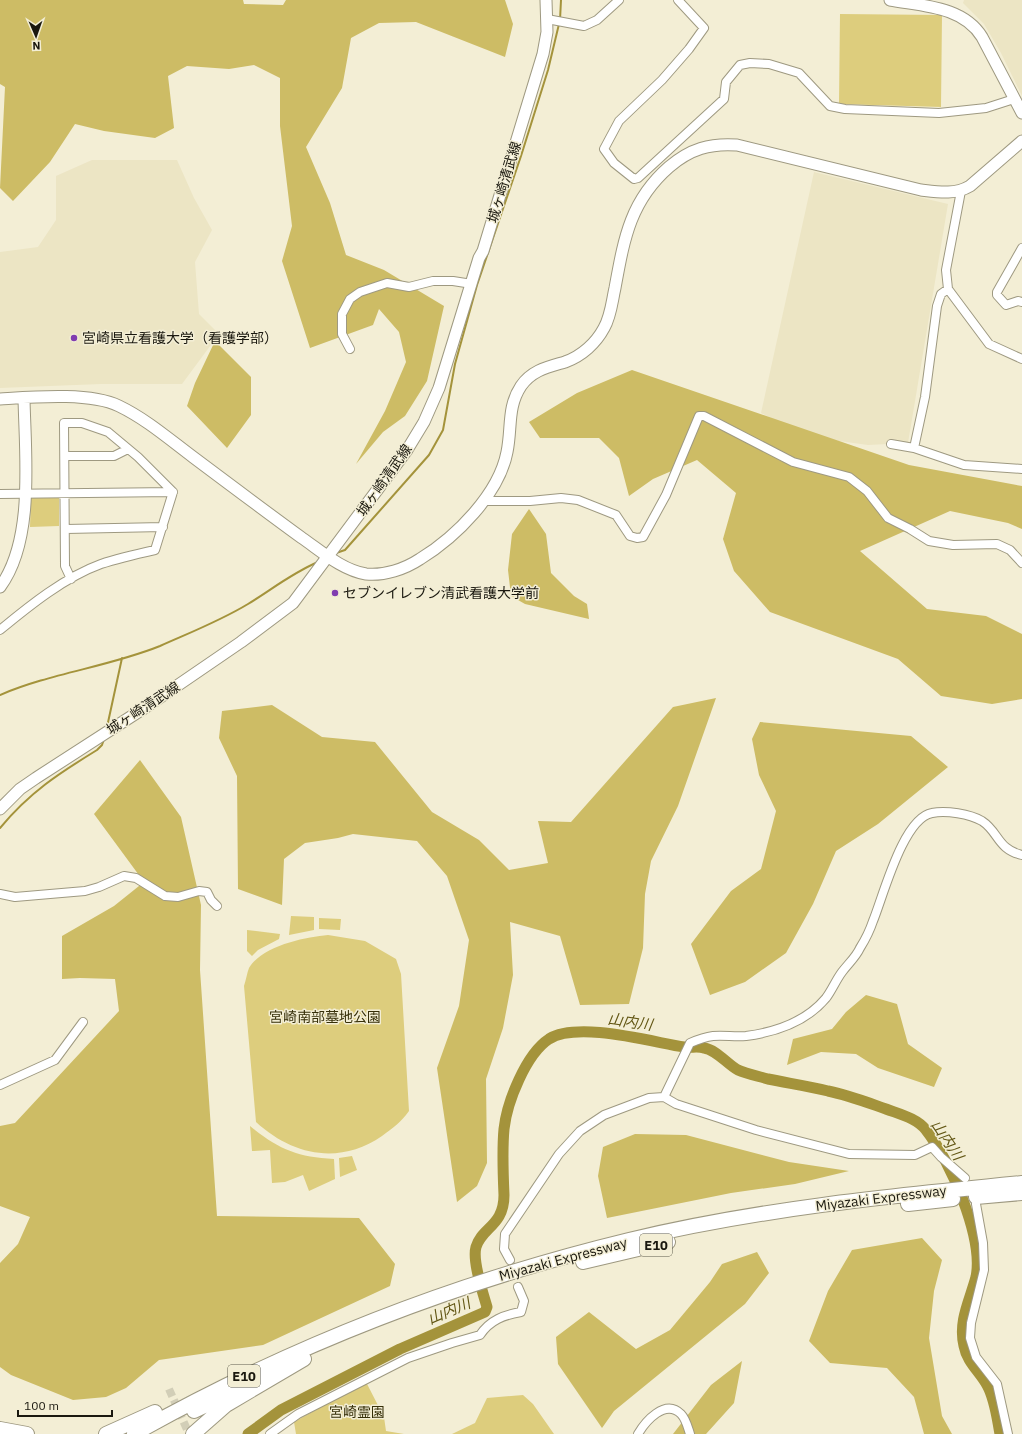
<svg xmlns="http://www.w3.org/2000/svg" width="1022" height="1434" viewBox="0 0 1022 1434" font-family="'IBM Plex Sans','Noto Sans JP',sans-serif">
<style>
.built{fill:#ece5c4}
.green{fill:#ddcd7d}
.forest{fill:#cdbc65}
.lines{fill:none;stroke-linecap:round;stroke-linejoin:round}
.stream{stroke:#a4933b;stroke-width:2}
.river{stroke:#a4933b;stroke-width:11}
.street-tunnel{stroke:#d2ceb7;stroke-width:8;stroke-dasharray:8 4;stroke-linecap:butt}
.street-casing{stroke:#9e9981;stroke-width:10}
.secondary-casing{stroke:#9e9981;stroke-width:13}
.highway-casing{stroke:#9e9981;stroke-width:16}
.street{stroke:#fff;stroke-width:8}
.secondary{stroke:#fff;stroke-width:11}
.highway{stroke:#fff;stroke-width:14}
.poi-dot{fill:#803cb0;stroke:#f3eed5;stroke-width:1.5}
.labels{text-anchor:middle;stroke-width:3;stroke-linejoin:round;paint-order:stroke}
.shield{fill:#f3eed5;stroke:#5b584a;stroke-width:1}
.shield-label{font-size:13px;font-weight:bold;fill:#1a180f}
.street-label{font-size:14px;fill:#1a180f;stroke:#f3eed5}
.poi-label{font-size:14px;fill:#1a180f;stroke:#f3eed5;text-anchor:start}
.park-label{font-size:14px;fill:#362f08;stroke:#f3eed5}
.water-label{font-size:15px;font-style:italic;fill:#625614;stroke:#f3eed5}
</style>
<rect width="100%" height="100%" fill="#f3eed5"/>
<path class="built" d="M964,0H1022V96L1001,53L984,24L963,3Z
M92,160H177L194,198L212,230L195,262L199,314L219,334L182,384H101L0,388V252L38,247L56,220V176Z
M814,172L948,204L908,443L868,445L810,437L761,413Z"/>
<path class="green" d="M840,14L942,15L941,107L839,104Z
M31,497L59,498V526L30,527Z
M291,916L314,917V930L289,935Z
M319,918L341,919L340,930L319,929Z
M247,930L280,934L279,939L258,950L252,956L247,951Z
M328,935L365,941L396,959L401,974L409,1111C401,1122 393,1128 382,1136C340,1165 293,1156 256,1122L244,986C246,980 247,973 249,968C262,946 305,937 328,935Z
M250,1126C278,1149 297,1157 334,1159L335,1179L309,1191L303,1175L285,1182L272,1183L270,1150L252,1151Z
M352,1156L357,1170L340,1177L339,1158Z
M366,1382L384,1417L386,1431L404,1434H296L294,1422Z
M523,1395L533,1404L554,1434H452L475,1423L487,1398Z"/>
<path class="forest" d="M0,0H243L244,4L283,5L286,0H505L513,24L505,57L416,22L379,23L351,38L342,88L306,147L330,203L346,255L384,270L444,306L427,381L405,416L383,432L356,464L385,411L406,362L399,332L379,309L373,325L310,348L282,261L292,226L280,126V78L254,65L229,69L187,66L168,76L174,128L155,138L104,131L75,124L50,162L13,201L0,188L5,87L0,84Z
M215,341L251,377V415L227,448L187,406L195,383Z
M632,370L909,465L1022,486V529L1008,523L950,511L860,551L927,609L986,616L1022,634V699L992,704L941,696L898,659L770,612L734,571L723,539L736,493L697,460L653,479L629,496L619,458L599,438H540L529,422L577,393Z
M529,509L546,534L551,573L574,596L587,604L589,619L525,604L511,596L508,570L512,534Z
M716,698L678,806L651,861L645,894L643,948L629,1004L580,1005L560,936L510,922L513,975L503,1028L486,1079L487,1163L477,1186L457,1202L437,1068L459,1006L469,940L447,876L417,841L353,834L338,838L305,843L284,859L282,905L238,889L237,776L219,738L222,711L272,705L322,737L375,742L432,812L479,840L509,870L548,863L538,821L571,822L673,707Z
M760,722L911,736L948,767L878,824L836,851L813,904L786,953L745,982L710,995L691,944L731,891L761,869L776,811L759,775L752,739Z
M140,760L181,817L201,905L200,970L217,1216L359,1218L395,1264L390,1286L263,1345L159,1360L126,1388L106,1397L73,1400L11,1375L0,1367V1263L18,1244L30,1217L0,1206V1126L15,1123L119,1011L115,979L80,978L62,979V936L114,906L144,882L94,814Z
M866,995L897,1004L908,1044L942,1068L934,1087L878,1068L856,1054L821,1052L787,1065L793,1039L832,1029L846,1012Z
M635,1134L686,1135L789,1162L849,1171L795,1184L731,1193L607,1218L598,1176L603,1147Z
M922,1238L942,1260L934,1291L929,1338L942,1416L952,1434H924L914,1397L887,1368L830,1363L809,1341L828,1291L852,1250Z
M757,1252L769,1273L745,1304L614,1411L602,1428L558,1364L556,1337L589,1312L636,1349L670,1330L710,1282L722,1264Z
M742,1361L734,1403L706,1434H673L711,1385Z"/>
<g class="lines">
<path class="stream" d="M560,20L561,0
M336,553L345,550L429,455L443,430L455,364L477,285L521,156L548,70L559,24
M0,695C51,673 108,667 160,646C189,633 220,621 248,604C271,590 292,573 318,562
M107,727L122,658
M0,828C30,792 58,774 97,750L102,745L104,739"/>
<path class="river" d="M248,1434L281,1410L400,1349L485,1312L487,1307C483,1293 472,1261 476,1247C482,1227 504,1226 504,1195C503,1173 502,1150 504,1129C507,1102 526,1054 549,1039C578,1021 652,1042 684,1047C691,1048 698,1046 704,1048C717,1050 727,1064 738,1070C747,1074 758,1076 768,1079C787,1083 808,1086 828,1091C848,1095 866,1102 886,1109C899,1114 917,1118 926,1130C950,1160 984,1238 976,1277C970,1300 958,1321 964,1346C967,1362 979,1371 987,1385C995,1399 997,1418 1000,1434"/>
<path class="street-tunnel" d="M510,1260L518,1287
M169,1389L189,1434"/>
<g class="street-casing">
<path id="street" d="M678,0L704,28L689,49L662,80L619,121L604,149L614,163L634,179L638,178L724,99L726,82L740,65L750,63L769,64L799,73L830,106L845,109L939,113L986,108L1014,99
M547,19L584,26L597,20L619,0
M961,191L946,270L948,289L989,344L1022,359
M1022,248L997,292V295L1006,305L1018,301L1022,302
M350,349L342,334V314L350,299L360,292L387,283L409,287L433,281H453L472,284
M891,444L914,448L964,465L1022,469
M914,448L925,397L937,306L941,294L948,289
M65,456H114L128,449
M0,494L173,492
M483,501H530L561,498L578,500L616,515L630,536L637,538L643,537L666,495L699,416H704L793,462L849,477L867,491L888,518L910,529L929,541L953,545L997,544L1010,550L1022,563
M66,529L163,527
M71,579L65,566L64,423H82L108,432L138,457L173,492
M0,630C29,606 65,577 101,564C119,558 137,554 155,550L173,492
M0,894L15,897L85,891L99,887L124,876L136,878L165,896L178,897L199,891L207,892L211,900L217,906
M0,1085L55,1060L83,1022
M664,1097L690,1043C697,1040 705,1037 713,1036C724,1035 735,1037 746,1036C776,1032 806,1022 826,998C832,990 836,980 842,972C848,964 856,957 860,948C865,940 870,930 873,921C883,897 903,818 932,813C946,810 970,814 982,821C999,832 997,849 1022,855
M976,1204L983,1243L984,1270L971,1323L970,1338L976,1357L997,1384L1008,1434
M510,1260L504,1249L505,1234L559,1154L580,1131L604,1115L649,1098L664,1097L676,1104L756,1130L849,1154L915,1155L932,1147L941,1157L965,1178
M270,1434L298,1414L408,1358L452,1343L480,1335C490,1320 504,1315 521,1312L524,1301L518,1287
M638,1434C645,1422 665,1398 681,1414C686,1419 688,1428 690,1434"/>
</g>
<g class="secondary-casing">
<path id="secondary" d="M890,0C922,6 963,6 982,37L1022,113
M0,399C33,397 90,392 119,406C146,419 169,439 193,457C229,484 265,511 302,538C321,551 342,570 366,574C384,576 405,569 420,559C456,537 499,494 507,452C512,428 507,407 521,386C532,370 548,367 565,362C582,356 596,343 604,328C611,316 612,301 615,288C624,239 630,201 669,167C690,149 710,143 737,145L921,190C938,192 955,195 970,186L1022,141
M0,587C35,540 25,454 24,398
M0,809L20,789L36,778L149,705L241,642L293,603L407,450L424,422L439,388L479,258L483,251L543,54L547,32L546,0"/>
</g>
<g class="highway-casing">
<path id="highway" d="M976,1197L1022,1193
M908,1204L953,1199
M583,1262L668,1242
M194,1411L240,1389
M0,1429L27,1434
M106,1434L155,1412
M134,1434C289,1347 456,1282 629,1240C757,1209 890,1196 1022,1183
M193,1434L226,1405L304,1359"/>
</g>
<use href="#street" class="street"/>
<use href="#secondary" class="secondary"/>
<use href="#highway" class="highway"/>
</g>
<g class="poi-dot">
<circle cx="74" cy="338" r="4"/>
<circle cx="335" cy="593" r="4"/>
</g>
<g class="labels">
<g class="shield">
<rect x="640" y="1234" width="32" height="22" rx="3"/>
<rect x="228" y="1365" width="32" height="22" rx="3"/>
</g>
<g class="shield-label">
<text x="656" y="1250">E10</text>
<text x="244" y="1381">E10</text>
</g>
<g class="street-label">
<text transform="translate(504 182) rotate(-73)" y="5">城ヶ崎清武線</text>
<text transform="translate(384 480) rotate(-55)" y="5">城ヶ崎清武線</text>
<text transform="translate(143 708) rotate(-33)" y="5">城ヶ崎清武線</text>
<text transform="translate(881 1198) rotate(-7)" y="5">Miyazaki Expressway</text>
<text transform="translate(563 1259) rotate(-15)" y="5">Miyazaki Expressway</text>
</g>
<g class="poi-label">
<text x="82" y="343">宮崎県立看護大学（看護学部）</text>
<text x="343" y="598">セブンイレブン清武看護大学前</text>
</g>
<g class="park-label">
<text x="325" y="1022">宮崎南部墓地公園</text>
<text x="357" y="1417">宮崎霊園</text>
</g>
<g class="water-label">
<text transform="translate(630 1022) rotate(8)" y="5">山内川</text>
<text transform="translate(947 1140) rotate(56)" y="5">山内川</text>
<text transform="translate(449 1311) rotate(-23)" y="5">山内川</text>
</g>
</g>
<g transform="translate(36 36) rotate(178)" stroke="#f3eed5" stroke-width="3" paint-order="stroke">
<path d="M0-3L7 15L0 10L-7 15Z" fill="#1a180f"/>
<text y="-6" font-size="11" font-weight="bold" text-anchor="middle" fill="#1a180f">N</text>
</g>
<path d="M18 1410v6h94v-6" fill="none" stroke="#1a180f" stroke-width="2"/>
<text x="24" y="1410" font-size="12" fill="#1a180f" stroke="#f3eed5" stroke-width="3" paint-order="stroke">100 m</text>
</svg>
